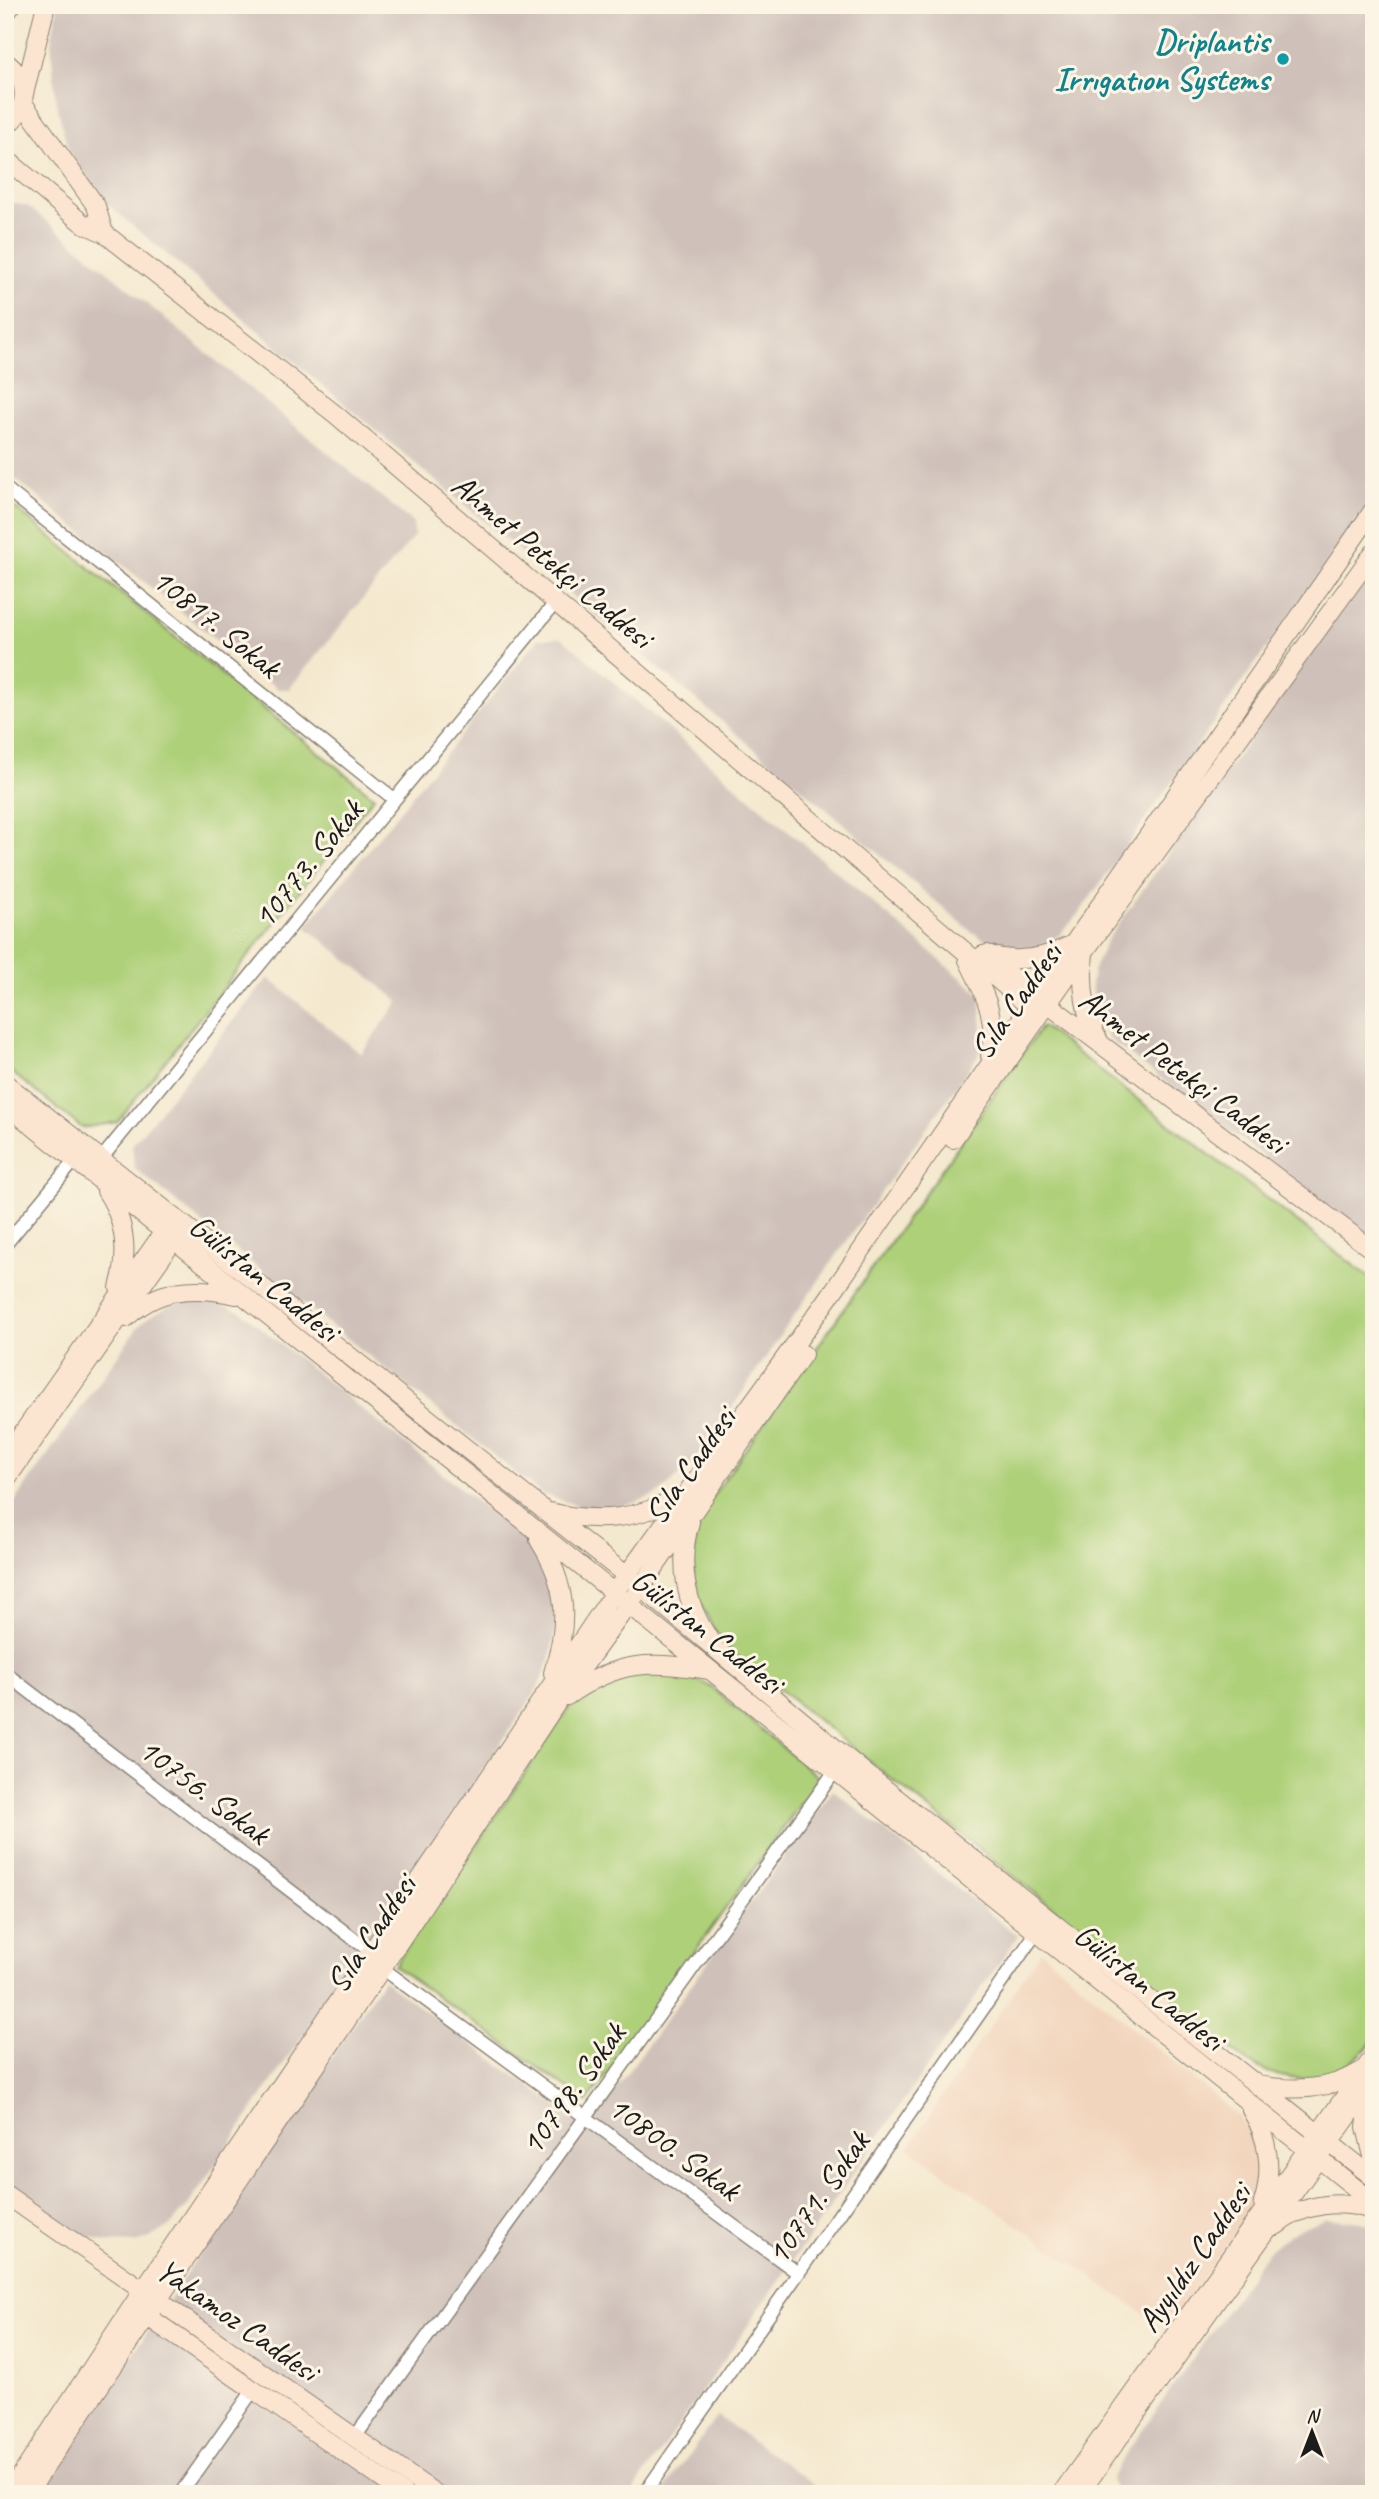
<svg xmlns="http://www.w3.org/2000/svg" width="1379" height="2499" viewBox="0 0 1379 2499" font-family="Caveat,sans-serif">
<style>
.built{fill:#f2d5bd}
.industrial{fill:#cfc1ba}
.green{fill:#aed079;stroke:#65764a;stroke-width:2}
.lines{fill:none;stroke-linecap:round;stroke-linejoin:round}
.street-casing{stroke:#888275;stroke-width:15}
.secondary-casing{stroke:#888275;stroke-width:20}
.street{stroke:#fff;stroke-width:12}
.secondary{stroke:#fce5d0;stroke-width:18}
.culture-dot{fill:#0f9aa8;stroke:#fcf5e5;stroke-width:2.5}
.labels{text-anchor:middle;stroke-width:6;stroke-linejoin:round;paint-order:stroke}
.culture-label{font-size:33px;font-weight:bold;fill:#0d838f;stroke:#fcf5e5;text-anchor:end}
.street-label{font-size:33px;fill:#1c1c1c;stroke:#fcf5e5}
</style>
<rect width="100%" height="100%" fill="#fcf5e5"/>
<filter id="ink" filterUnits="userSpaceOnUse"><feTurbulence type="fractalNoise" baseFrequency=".0143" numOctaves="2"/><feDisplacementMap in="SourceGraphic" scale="14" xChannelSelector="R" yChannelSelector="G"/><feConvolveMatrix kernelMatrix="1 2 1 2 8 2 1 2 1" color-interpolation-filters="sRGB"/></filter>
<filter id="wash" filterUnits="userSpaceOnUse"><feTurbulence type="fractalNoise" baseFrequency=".00686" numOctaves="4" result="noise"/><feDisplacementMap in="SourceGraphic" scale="28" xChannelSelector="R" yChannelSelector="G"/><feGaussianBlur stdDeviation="1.57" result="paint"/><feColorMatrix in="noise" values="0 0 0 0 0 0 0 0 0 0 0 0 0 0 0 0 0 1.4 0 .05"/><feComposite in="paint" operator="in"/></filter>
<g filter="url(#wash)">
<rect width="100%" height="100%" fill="#f4e8ce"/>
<path class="built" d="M1041,1951L1238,2116L1256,2144L1260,2177L1251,2210L1167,2330L908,2148Z"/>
<path class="industrial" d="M58,5H1374V496L1077,916L1058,936L1036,947L1000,948L971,931L94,193L68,149L56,102L51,43Z
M5,201L28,206L413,523L414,536L289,689H278L5,471Z
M1374,563V1237L1371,1238L1109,1039L1095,1013L1091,985L1093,971L1106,942Z
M539,638H562L981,995L982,1050L793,1317L702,1452L687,1469L659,1493L634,1503L608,1508L582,1507L542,1494L134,1168L132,1145L268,978L361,1054L399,1001L306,927Z
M200,1299L216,1302L241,1312L527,1542L548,1579L556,1625L550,1660L535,1693L188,2205L170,2226L148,2239L134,2243L106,2242L81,2234L5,2181V1515L138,1327L149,1317L174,1304Z
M833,1790L1018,1936L631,2494H39L383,1980L587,2128Z
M1326,2218L1361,2222L1374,2228V2494H1116L1111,2480L1120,2462L1268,2251L1294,2231Z
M717,2416L828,2494H661Z"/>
<path class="green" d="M5,500L374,797L117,1122L82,1128L5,1067Z
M1042,1026L1374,1281V2040C1336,2085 1291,2090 1243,2059L731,1651C691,1607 680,1553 710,1500Z
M671,1672L692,1677L711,1687L819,1778L587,2102L394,1966L573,1702L621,1675Z"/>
</g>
<g filter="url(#ink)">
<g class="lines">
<g class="street-casing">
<path id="street" d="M5,488L394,799
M101,1159L556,602
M5,1245L75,1160
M5,1673L371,1952
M382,1968L798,2273
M355,2437L835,1771
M180,2494L254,2389
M644,2494L1036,1933"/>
</g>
<g class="secondary-casing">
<path id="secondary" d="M5,14L12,5
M5,62C30,78 30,110 5,126
M24,94L46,5
M23,103L96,206L104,233
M5,158L82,223L104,233L335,414L1037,1013
M1084,953C1081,984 1083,1014 1099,1041
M987,954C1015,964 1045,958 1071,945
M983,955L1374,1251
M968,960C985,995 998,1017 990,1056
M5,1083L641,1587L865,1773L1374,2178
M5,1104L1374,2203
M953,1139L1084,952L1374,552
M106,1191C126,1221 129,1253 119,1288
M126,1318C158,1288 194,1285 236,1295
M5,1458L170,1223
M5,1481L180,1231
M549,1512C602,1524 635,1519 684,1496
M690,1522C678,1563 685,1604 709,1639
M539,1540C568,1586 569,1622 553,1673
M567,1696C619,1660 649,1661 710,1670
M1257,2085C1293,2091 1329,2091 1362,2071
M1371,2089L1366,2127L1374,2161
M1251,2110C1269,2138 1273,2171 1263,2203
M5,2194L436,2494
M1276,2226C1303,2203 1341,2199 1374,2211
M138,2310L404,2494
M9,2494L143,2290L613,1594L825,1303L1374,509
M27,2494L382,1968L556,1704L641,1587L803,1354
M1061,2494L1374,2056
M1079,2494L1374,2080"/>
</g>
<use href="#street" class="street"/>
<use href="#secondary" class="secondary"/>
</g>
</g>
<circle class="culture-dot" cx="1283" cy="59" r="7"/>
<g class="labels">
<g class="culture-label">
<text x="1269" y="52">Driplantis<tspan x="1269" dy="38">Irrıgatıon Systems</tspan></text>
</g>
<g class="street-label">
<text transform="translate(553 560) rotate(40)" y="12">Ahmet Petekçi Caddesi</text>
<text transform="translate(217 622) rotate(39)" y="12">10817. Sokak</text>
<text transform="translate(307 863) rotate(-51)" y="12">10773. Sokak</text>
<text transform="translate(1015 1000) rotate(-55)" y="12">Sıla Caddesi</text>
<text transform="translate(1184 1070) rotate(37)" y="12">Ahmet Petekçi Caddesi</text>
<text transform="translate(265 1277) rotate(39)" y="12">Gülistan Caddesi</text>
<text transform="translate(689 1465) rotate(-55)" y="12">Sıla Caddesi</text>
<text transform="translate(708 1630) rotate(38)" y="12">Gülistan Caddesi</text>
<text transform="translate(205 1790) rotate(37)" y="12">10756. Sokak</text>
<text transform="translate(370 1933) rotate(-56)" y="12">Sıla Caddesi</text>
<text transform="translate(1150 1986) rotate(39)" y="12">Gülistan Caddesi</text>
<text transform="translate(572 2088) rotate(-54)" y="12">10798. Sokak</text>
<text transform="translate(675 2147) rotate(36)" y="12">10800. Sokak</text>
<text transform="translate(817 2197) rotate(-55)" y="12">10771. Sokak</text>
<text transform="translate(1193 2257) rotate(-55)" y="12">Ayyıldız Caddesi</text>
<text transform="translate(238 2319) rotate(35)" y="12">Yakamoz Caddesi</text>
</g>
</g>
<rect width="1379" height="2499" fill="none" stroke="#fcf5e5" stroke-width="28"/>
<g transform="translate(1312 2432)" stroke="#fcf5e5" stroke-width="5" paint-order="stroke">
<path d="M0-5L12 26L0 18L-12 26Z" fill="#1c1c1c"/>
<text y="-10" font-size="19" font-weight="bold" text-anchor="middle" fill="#1c1c1c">N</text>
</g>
</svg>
